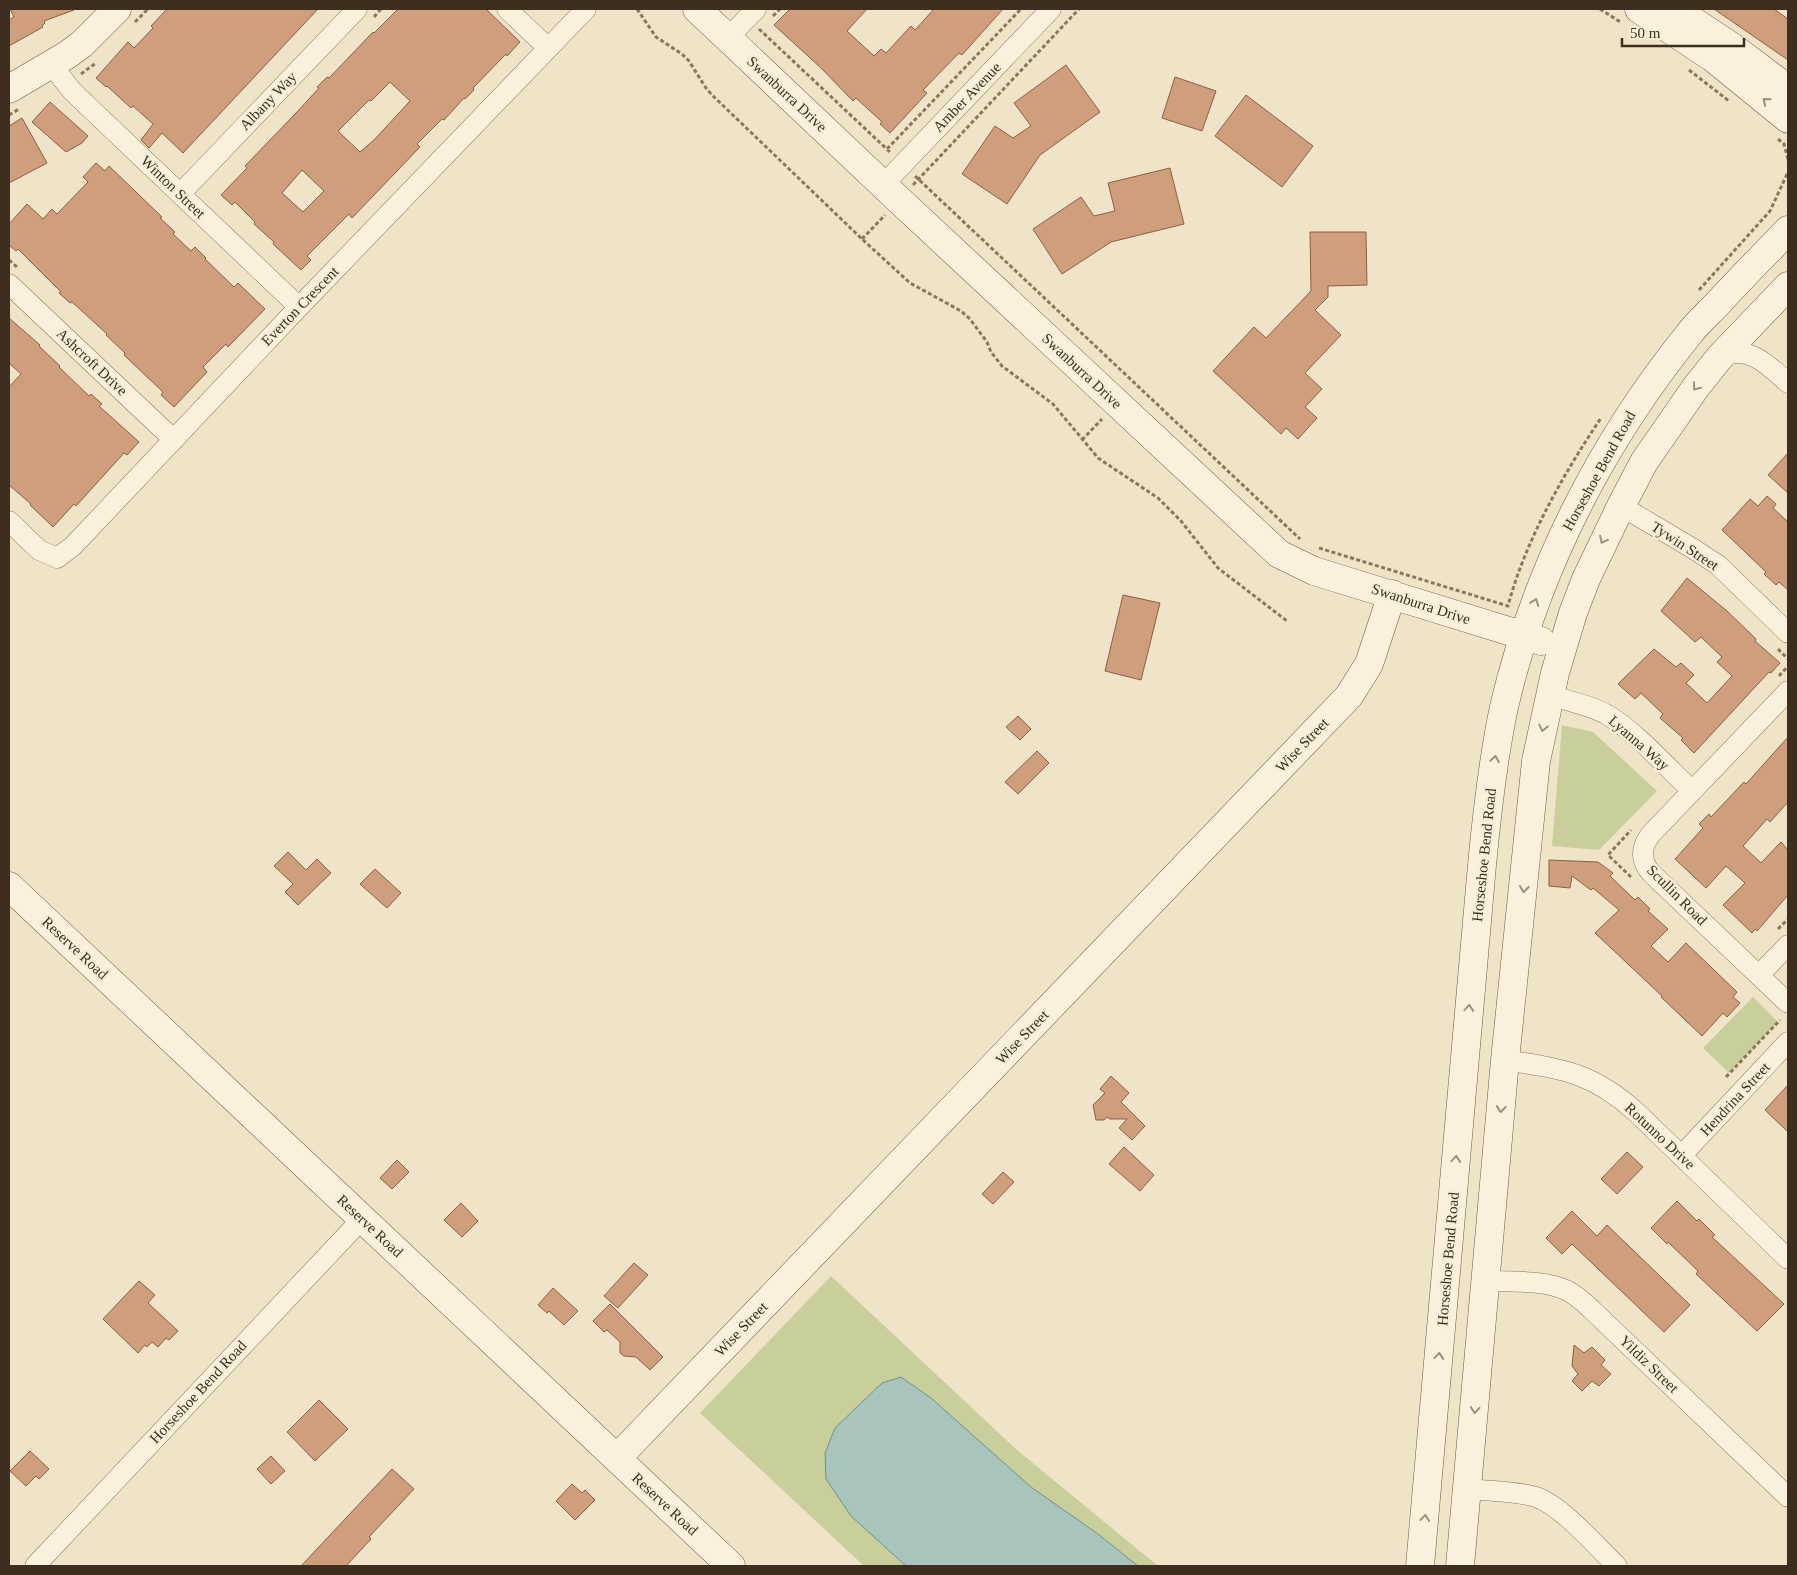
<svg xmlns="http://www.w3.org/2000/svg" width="1797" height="1575" viewBox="0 0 1797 1575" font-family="'Times New Roman',serif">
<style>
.green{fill:#c9cf9b}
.water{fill:#a9c4bc;stroke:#6f938a}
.building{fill:#cf9f7d;stroke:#8d5f41;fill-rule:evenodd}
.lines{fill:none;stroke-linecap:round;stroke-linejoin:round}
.street-casing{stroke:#8d765c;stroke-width:21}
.secondary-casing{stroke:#6f573f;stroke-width:29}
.path{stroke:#8d765c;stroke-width:3;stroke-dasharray:4 2.5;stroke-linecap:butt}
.street{stroke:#faf1dc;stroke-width:20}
.secondary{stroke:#faf1dc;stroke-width:28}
.oneway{stroke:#9c907e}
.labels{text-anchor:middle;stroke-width:5;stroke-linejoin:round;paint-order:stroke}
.street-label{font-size:15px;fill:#3d2e20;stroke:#f7eed8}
</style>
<rect width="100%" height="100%" fill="#f0e4c8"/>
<path class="green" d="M1562,725L1593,732L1657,791L1599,850L1552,846Z
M1753,997L1778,1022L1729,1073L1703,1048Z
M831,1276L1017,1450L1158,1566H864L700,1413Z"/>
<path class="water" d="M901,1377L931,1398L1031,1487L1098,1534L1138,1566H906L851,1516L826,1479L825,1453L835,1428L882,1383Z"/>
<path class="building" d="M10,9H73L74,10L44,21L45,23L42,26L43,27L9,46V20L14,17Z
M167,9H318L183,153L162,133L149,148L141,140L153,124L133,106L131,108L107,86L106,87L96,78L128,42L134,48L153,28L151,26Z
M398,9H486L520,42L507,56L506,54L473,88L474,90L465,99L464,98L444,120L442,119L417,144L420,147L352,218L349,214L307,256L311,260L301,270L273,244L274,242L254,224L255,222L235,202L232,205L221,195L247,168L245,166L297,112L319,88L317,87L327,77L329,78L373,32L374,33ZM390,82L410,101L375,139L360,152L338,131L369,100L371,101ZM302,170L324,191L303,212L282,193Z
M790,9H867L847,31L874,56L881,49L886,53L911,26L915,30L934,9H1003L962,55L959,53L923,90L927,93L890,133L880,124L882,122L856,98L853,101L821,68L774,25Z
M1714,9H1774L1788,19V60Z
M1066,65L1100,112L1040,155L1007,204L962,174L995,126L1013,138L1031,126L1014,103Z
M1175,77L1216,91L1202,131L1162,118Z
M1246,95L1313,146L1282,187L1215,136Z
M50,102L88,136L82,143L66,152L32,122Z
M22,118L47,163L9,183V126Z
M96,163L105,171L109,166L162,217L160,218L175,232L173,234L191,251L195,247L206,258L205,259L234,287L238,283L265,309L228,347L226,344L203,367L207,372L174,407L161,395L163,392L124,355L125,353L106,335L107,334L72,302L70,303L59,293L61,292L18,249L16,251L9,245V224L27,204L43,219L52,209L57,214L88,182L83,177Z
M1170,168L1184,224L1111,242L1062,274L1033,229L1081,197L1094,216L1115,211L1108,183Z
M1310,232H1366L1367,285L1328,286V297L1315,310L1341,335L1305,373L1322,389L1305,407L1317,418L1298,439L1286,428L1281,434L1213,371L1254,327L1266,338L1311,291Z
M9,318L40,345L39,346L60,366L59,367L89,396L91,394L102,404L99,406L139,442L127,455L124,453L76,506L74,504L53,527L30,505L31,504L9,485V387L21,374L9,363Z
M1788,453V493L1768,475Z
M1767,496L1776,504L1773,508L1788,522V590L1779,582L1776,585L1764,574L1766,572L1722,530L1750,499L1758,506Z
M1687,578L1727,611L1756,639L1755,641L1780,663L1771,673L1769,672L1694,753L1681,740L1683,738L1660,718L1663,714L1641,693L1635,699L1618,684L1654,649L1676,667L1681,663L1694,675L1686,683L1707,703L1732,676L1717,662L1722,657L1701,637L1695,642L1661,611Z
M1123,595L1160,603L1141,680L1105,671Z
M1018,716L1031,729L1020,740L1006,727Z
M1788,737V802L1770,822L1767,819L1743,846L1761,863L1781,842L1788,850V895L1757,931L1755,929L1752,933L1723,905L1745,883L1726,866L1706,888L1675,859L1703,828L1699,824L1709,814L1711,817L1744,782L1746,784Z
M1037,751L1049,763L1018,794L1005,782Z
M288,852L306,870L317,859L331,873L298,905L285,892L293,884L274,866Z
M1549,860L1598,862L1613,873L1610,876L1635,900L1638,897L1650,909L1648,911L1668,929L1651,946L1668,962L1686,943L1737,992L1733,997L1740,1003L1727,1017L1723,1013L1702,1036L1661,997L1662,996L1595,933L1619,910L1593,888L1591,890L1572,876L1570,888L1549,886Z
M375,869L401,893L387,908L360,884Z
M1111,1076L1129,1093L1121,1102L1145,1126L1132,1140L1119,1128L1127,1119H1110L1107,1117L1104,1120H1096L1093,1105L1105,1093L1100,1089Z
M1788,1085V1132L1765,1110Z
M1124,1147L1154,1175L1140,1191L1109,1164Z
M1627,1152L1643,1167L1617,1194L1601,1179Z
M397,1160L409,1172L392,1189L380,1178Z
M1003,1172L1014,1182L993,1204L982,1194Z
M1677,1201L1697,1221L1699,1219L1715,1235L1712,1237L1784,1304L1757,1331L1696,1274L1698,1271L1668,1242L1667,1244L1651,1228Z
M461,1203L478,1221L462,1237L444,1220Z
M1572,1211L1597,1236L1607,1225L1690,1305L1664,1332L1572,1244L1562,1254L1546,1238Z
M634,1263L648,1275L618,1308L604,1296Z
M139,1281L155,1295L148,1303L178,1331L169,1340L166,1338L158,1347L152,1342L147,1347L145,1345L138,1353L103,1319Z
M553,1288L578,1311L564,1325L549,1311L547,1313L538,1305Z
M610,1304L663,1357L650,1370L636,1357L624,1356L620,1353V1342L607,1330L604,1332L593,1321Z
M1574,1345L1584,1353L1592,1347L1605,1360L1601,1365L1611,1374L1599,1386L1592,1381L1582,1391L1572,1381L1578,1374L1572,1366Z
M319,1400L348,1429L315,1461L287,1432Z
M30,1451L49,1469L39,1479L36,1476L26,1486L10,1471Z
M271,1456L285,1471L271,1484L257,1469Z
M392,1469L414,1489L369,1537L371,1539L346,1566H301Z
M572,1484L582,1493L585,1490L595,1500L575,1520L556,1501Z"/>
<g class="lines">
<g class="street-casing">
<path id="street" d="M507,9L548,48
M728,38L756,9
M51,64L72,91L299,307
M883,185L1051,9
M180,194L357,9
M9,284L174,440
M1720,357C1749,344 1768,365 1788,383
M1621,506L1692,548L1718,565L1788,633
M9,521L39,550L57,558L73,546L299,307L586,9
M1788,691L1651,834C1640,848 1640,861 1652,874L1788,1003
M1551,696C1569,701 1589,705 1606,714C1635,731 1667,767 1692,791
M1759,975L1788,945
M1505,1060C1562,1069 1592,1072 1636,1112L1788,1259
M1681,1156L1788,1042
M1487,1281C1510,1282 1545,1280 1566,1290C1576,1295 1584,1302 1592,1310L1788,1497
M1467,1489C1487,1491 1517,1491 1536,1497C1562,1506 1597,1547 1617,1566
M35,1566L362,1219"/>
</g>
<g class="secondary-casing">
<path id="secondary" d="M697,9L899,200L1279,554L1314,571L1541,641
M1639,9L1713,58L1788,119
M1675,9L1735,49L1788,89
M9,89L67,55L82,44L117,9
M9,886L731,1566
M617,1458L1349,696L1369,664L1392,594
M1420,1566L1482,865C1487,812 1493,759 1504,707C1536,570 1601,443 1689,334C1698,322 1710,312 1720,301C1742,277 1765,254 1788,230
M1460,1566L1505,1060L1536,761L1555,673L1573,613L1586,579L1621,506L1644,462L1696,387L1720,357L1788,286"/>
</g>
<path class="path" d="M637,9L656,37L682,54L689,61L706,88L712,95L862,239L910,283L961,311L970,319L987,342L991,352L1002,366L1053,404L1098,458L1158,498L1181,521L1218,568L1287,621
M1600,9L1622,23
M773,16L780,9
M374,17L381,9
M135,22L148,9
M759,29L891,153
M1689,70L1729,101
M81,74L96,63
M9,115L19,109
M1778,139L1784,144L1788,159
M887,149L1021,9
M915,176L1300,539
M913,185L1079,9
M862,239L885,215
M9,260L17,267
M1699,290L1770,211L1788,172
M1082,440L1102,419
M1319,548L1508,606C1525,541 1564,473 1601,418
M1778,649L1788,659
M1779,676L1788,666
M1631,877L1608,855L1631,830
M1778,929L1788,919
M1726,1077L1780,1020"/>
<use href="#street" class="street"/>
<use href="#secondary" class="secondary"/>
</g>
<defs><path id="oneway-chevron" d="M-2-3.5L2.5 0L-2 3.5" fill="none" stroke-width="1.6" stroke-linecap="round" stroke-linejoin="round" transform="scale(1.25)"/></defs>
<g class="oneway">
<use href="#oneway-chevron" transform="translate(1766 101) rotate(-140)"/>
<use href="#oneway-chevron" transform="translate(1696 387) rotate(128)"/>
<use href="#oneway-chevron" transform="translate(1603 540) rotate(116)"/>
<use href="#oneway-chevron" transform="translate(1535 602) rotate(-70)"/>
<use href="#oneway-chevron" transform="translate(1543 728) rotate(102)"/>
<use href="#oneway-chevron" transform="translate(1495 759) rotate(-81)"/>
<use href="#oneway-chevron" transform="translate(1524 889) rotate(96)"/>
<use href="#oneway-chevron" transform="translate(1469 1008) rotate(-85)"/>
<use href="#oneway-chevron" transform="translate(1501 1109) rotate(95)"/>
<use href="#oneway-chevron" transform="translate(1456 1159) rotate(-85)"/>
<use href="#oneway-chevron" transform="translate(1439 1356) rotate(-85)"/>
<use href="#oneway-chevron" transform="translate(1475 1410) rotate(95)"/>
<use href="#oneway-chevron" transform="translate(1425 1518) rotate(-84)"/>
</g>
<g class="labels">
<g class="street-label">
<text transform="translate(787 94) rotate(43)" y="5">Swanburra Drive</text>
<text transform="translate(967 97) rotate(-46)" y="5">Amber Avenue</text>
<text transform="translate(268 101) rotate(-46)" y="5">Albany Way</text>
<text transform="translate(173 187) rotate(44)" y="5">Winton Street</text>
<text transform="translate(300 306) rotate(-46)" y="5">Everton Crescent</text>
<text transform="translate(92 362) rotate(43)" y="5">Ashcroft Drive</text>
<text transform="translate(1082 371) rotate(43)" y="5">Swanburra Drive</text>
<text transform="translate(1599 471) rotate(-61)" y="5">Horseshoe Bend Road</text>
<text transform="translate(1685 546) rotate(33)" y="5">Tywin Street</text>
<text transform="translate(1421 604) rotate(18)" y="5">Swanburra Drive</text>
<text transform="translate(1639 743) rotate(41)" y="5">Lyanna Way</text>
<text transform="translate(1302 745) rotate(-46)" y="5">Wise Street</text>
<text transform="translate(1484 855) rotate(-84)" y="5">Horseshoe Bend Road</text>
<text transform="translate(1677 895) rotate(45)" y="5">Scullin Road</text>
<text transform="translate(75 948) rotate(43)" y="5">Reserve Road</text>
<text transform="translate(1022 1037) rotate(-46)" y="5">Wise Street</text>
<text transform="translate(1735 1099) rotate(-47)" y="5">Hendrina Street</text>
<text transform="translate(1660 1136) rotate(43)" y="5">Rotunno Drive</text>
<text transform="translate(370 1226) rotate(43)" y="5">Reserve Road</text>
<text transform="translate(1448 1259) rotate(-85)" y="5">Horseshoe Bend Road</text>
<text transform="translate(741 1329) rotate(-46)" y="5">Wise Street</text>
<text transform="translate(1649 1364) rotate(44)" y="5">Yildiz Street</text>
<text transform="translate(198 1392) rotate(-47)" y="5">Horseshoe Bend Road</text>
<text transform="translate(665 1504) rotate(43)" y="5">Reserve Road</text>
</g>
</g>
<rect width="1797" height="1575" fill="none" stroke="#3d2e20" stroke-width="20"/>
<path d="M1622 38v8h122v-8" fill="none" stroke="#3d2e20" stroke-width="2.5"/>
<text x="1630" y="38" font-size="15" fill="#3d2e20" stroke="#f7eed8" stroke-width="4" paint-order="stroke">50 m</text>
</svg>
